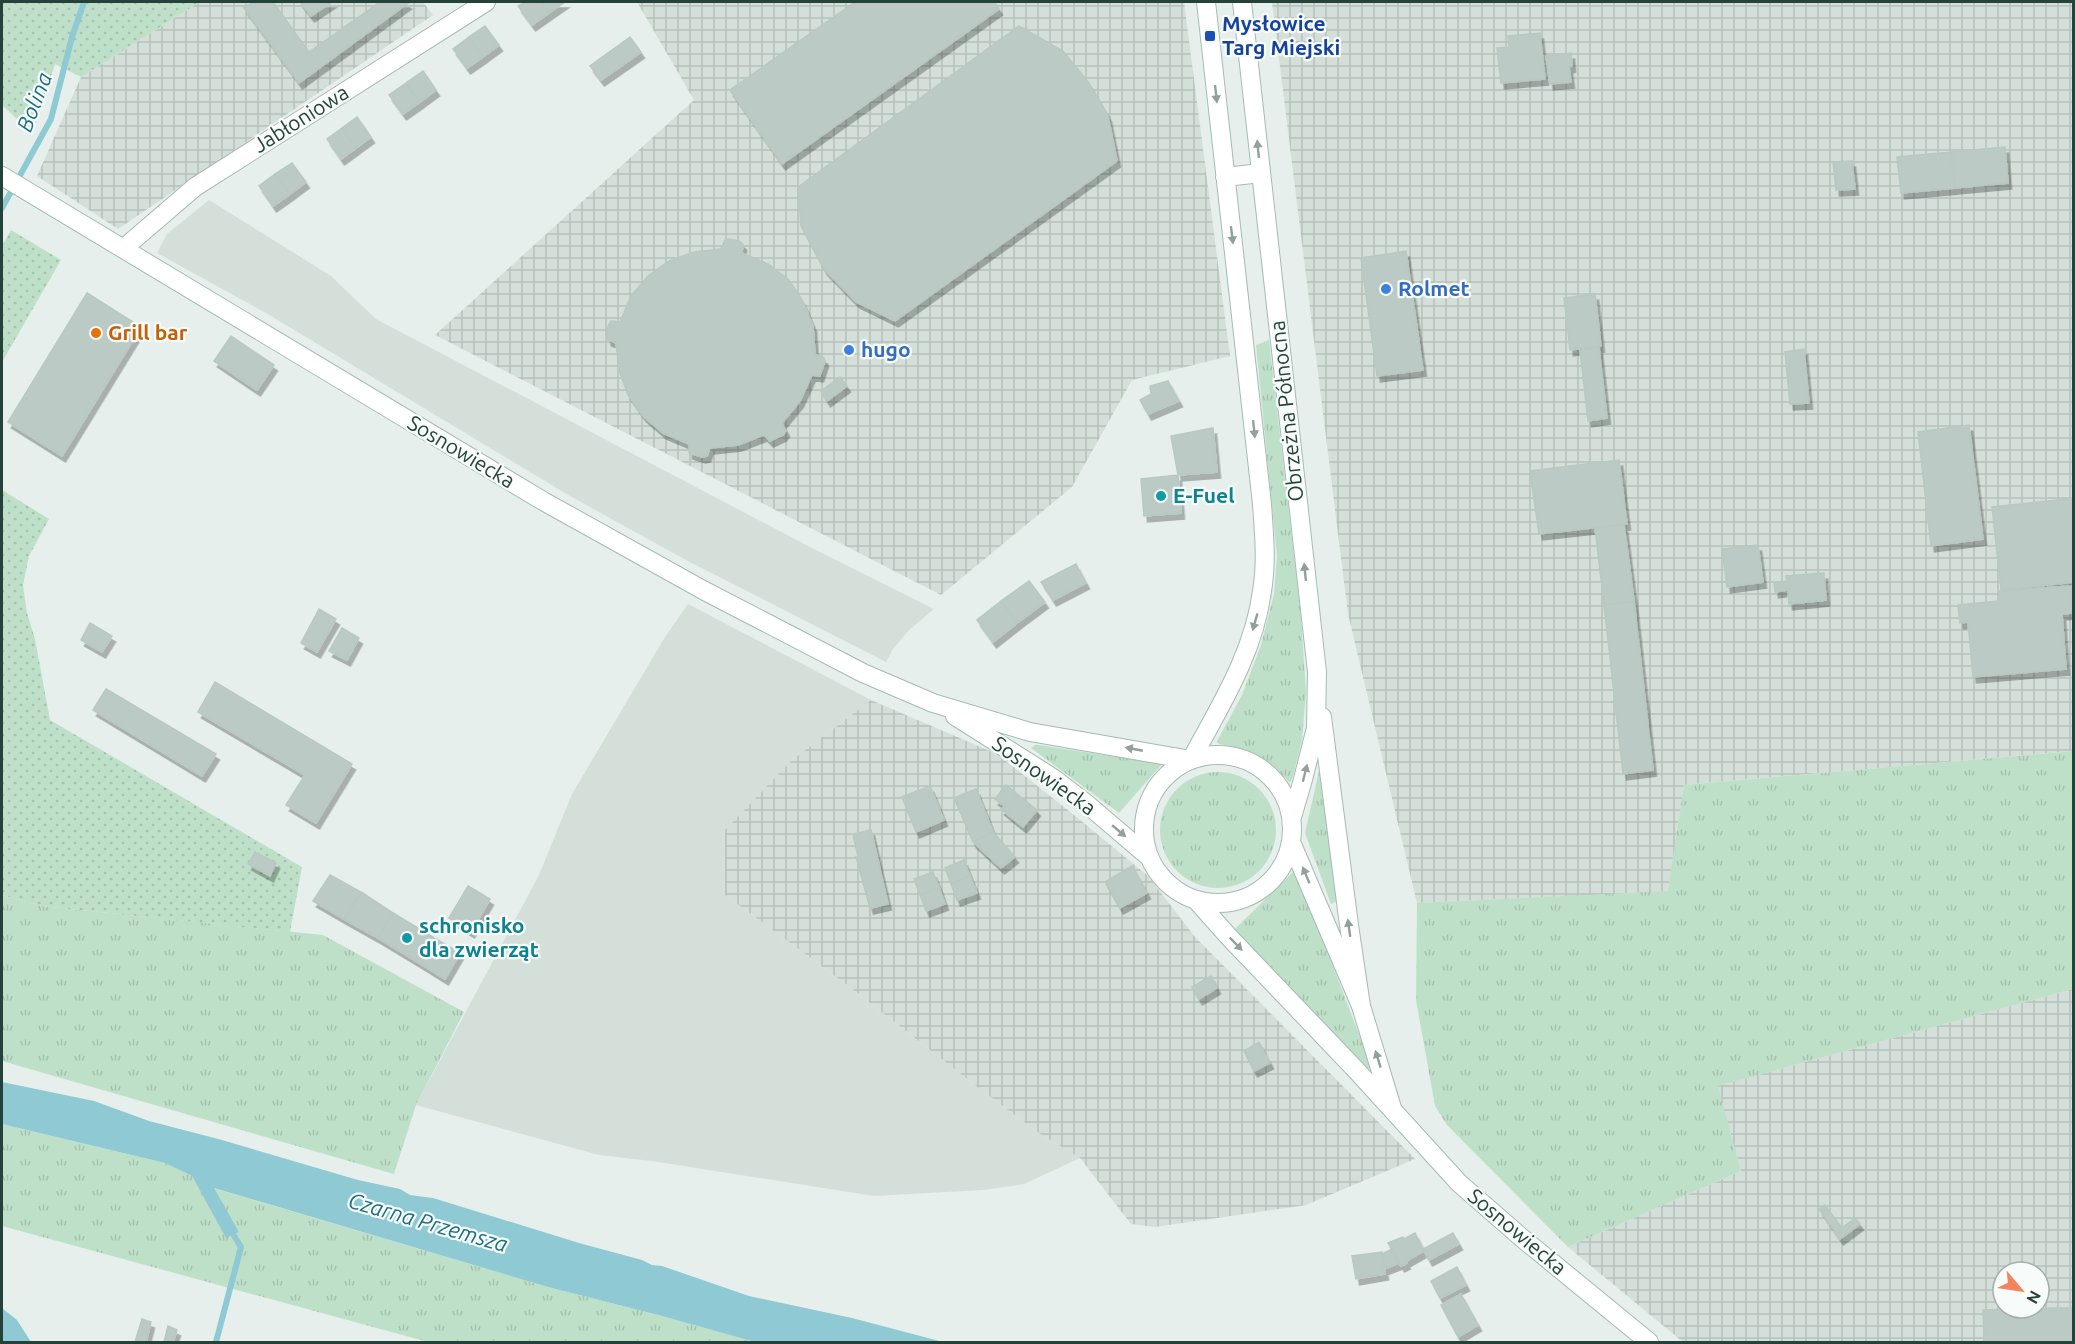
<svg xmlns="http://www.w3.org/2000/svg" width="2075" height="1344" viewBox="0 0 2075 1344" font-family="Ubuntu,sans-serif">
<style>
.built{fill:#d4dfda}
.industrial{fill:url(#industrial-grid);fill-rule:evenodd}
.grass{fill:url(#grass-tufts)}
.garden{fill:url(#garden-dots)}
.water{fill:#8ec9d4}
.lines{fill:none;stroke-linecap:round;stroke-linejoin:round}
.stream{stroke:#8ec9d4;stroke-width:6}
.building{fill:#bbcac4;stroke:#b8c9c2;stroke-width:1.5;filter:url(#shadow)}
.street-casing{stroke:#a8b8b2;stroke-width:20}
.secondary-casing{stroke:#a4bbb3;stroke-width:20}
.street{stroke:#fff;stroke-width:18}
.secondary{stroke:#fff;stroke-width:18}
.oneway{fill:#92a09c}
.transit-dot{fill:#1a4fb4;stroke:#f7fbf9;stroke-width:2}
.shop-dot{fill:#3f7fe0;stroke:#f7fbf9;stroke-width:2}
.food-dot{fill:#e8710a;stroke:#f7fbf9;stroke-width:2}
.culture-dot{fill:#0f9aa8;stroke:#f7fbf9;stroke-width:2}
.labels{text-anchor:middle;stroke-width:4.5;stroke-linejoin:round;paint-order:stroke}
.transit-label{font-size:21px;font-weight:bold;fill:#164399;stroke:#f7fbf9;text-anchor:start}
.street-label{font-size:21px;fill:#24423a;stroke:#f7fbf9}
.shop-label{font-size:21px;font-weight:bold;fill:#366cbe;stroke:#f7fbf9;text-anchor:start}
.food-label{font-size:21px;font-weight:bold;fill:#c56008;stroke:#f7fbf9;text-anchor:start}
.culture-label{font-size:21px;font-weight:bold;fill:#0d838f;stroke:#f7fbf9;text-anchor:start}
.water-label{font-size:22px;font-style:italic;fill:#1c6f80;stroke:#f7fbf9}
</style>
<defs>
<pattern id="industrial-grid" width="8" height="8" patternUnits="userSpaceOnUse" patternTransform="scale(1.5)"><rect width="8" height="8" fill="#d4dfda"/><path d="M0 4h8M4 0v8" fill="none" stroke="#b6c1bc"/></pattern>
<pattern id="grass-tufts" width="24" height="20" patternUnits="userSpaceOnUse" patternTransform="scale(1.5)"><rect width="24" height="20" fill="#bfe0c8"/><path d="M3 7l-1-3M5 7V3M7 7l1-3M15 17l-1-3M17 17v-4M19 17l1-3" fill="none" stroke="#a4c1ad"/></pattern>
<pattern id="garden-dots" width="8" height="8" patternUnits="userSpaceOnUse" patternTransform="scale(1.5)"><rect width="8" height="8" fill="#bfe0c8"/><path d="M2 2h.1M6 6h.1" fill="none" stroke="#a4c1ad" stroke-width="1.8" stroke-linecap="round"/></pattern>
<filter id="shadow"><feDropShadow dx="3.5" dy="6" stdDeviation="0" flood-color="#0004"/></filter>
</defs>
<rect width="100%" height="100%" fill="#e6efeb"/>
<path class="built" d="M209,200L331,276L376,319L808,546L934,609L909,630L893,649L886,662L684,559L570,496L266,313L157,253L167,234Z
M688,604L871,700L792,760L725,895L851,988L985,1093L1043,1136L1080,1158L1024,1184L983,1190L874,1196L652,1161L599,1155L416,1105L539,875L572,794L665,637Z"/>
<path class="industrial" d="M200,2H423L433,15L118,229L37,176L81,77Z
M637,2H1184L1230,356L1132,380L1072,487L941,595L435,335L694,100Z
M1272,2H2073V751L1684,785L1669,892L1417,903L1348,614Z
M871,700L997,754L1079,819L1148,876L1195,937L1415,1159L1306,1205L1155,1227L1131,1224L1080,1158L1043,1136L985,1093L851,988L725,895V830L792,760Z
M2073,989V1342H1683L1568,1247L1741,1171L1717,1086ZM2003,1272H2039V1308H2003Z"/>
<path class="grass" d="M1269,340L1301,617L1306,692L1302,740L1293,776L1290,783C1265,756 1255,750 1219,744L1217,741L1242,695L1261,645L1274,594L1277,556L1256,345Z
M1035,745H1039L1162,764L1119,813L1031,748Z
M2073,751V989L1718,1086L1741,1171L1568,1247L1447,1125L1435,1106L1416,1000L1417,903L1668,891L1684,785Z
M1319,771L1322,772L1338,901L1331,904L1305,833Z
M1160 830a58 58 0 1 1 116 0a58 58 0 1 1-116 0Z
M1296,869L1371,1066L1367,1070L1233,931Z
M2,895L42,906L323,935L464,1012L416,1105L394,1174L2,1061Z
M2,1124L165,1163L192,1176L226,1237L239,1232L213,1188L548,1287L662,1316L755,1342H428L2,1226Z"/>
<path class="garden" d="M2,2H200L81,77L55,64L32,133L2,105Z
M11,230L61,260L2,362V246Z
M2,490L49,519L29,556L23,585L27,613L35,639L50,720L302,867L290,932L42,906L2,895Z"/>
<path class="water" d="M2,1082L94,1101L149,1121L222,1140L358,1180L400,1189L410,1195L433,1198L579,1243L642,1260L652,1265L662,1266L749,1296L852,1318L943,1342H755L662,1316L548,1287L214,1188L239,1232L226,1238L192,1176L165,1163L2,1124Z
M2,1308L17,1320L31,1342H2Z"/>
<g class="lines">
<path class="stream" d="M2,208L51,119L72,37L84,2
M216,1342L241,1247L230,1229"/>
</g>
<path class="building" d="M253,2H273L309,52L380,2H406L408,3L299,83L244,8Z
M300,2H332L311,16Z
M525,2H541L549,13L532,25L518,6Z
M541,2H565L549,13Z
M855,2H994L999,9L782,164L730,90Z
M485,26L499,45L483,57L469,37Z
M1019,26L1063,51L1089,83L1108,116L1117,161L895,321L856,302L824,269L801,226L798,187Z
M1540,33L1545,79L1501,83L1497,48L1509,47L1508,36Z
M469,37L483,57L467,68L453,49Z
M630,37L641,52L601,80L590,66Z
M1571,53L1572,66L1569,67L1571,82L1550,84L1546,56Z
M423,71L436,90L420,102L406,83Z
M406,83L420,102L403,114L389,95Z
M357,117L371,137L356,148L342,128Z
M342,128L356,148L341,159L327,139Z
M2005,147L2008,183L1955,188L1951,152Z
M1951,152L1955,188L1901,193L1897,157Z
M1852,161L1855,189L1836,190L1833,162Z
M292,163L306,182L290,194L275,174Z
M275,174L290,194L273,206L259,186Z
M729,239L739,241L743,244L742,253L768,264L789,280L803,302L813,326L815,354L824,358L825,361L820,376L812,375L800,401L782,423L786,431L783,435L770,441L764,435L738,445L710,448L707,456L702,457L689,453V444L663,433L643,416L628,395L619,370L616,343L608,340L607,335L608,326L611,321L620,322L631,296L648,276L669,261L694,252L721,249L725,240Z
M1406,251L1423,370L1377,376L1361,258Z
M87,293L141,327L62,456L8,422Z
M1595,294L1601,346L1570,350L1564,298Z
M231,336L274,365L257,390L214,361Z
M1599,348L1607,418L1588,421L1580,350Z
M1804,349L1809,403L1790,404L1785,352Z
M840,377L847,386L827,401L821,391Z
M1168,381L1179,401L1148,414L1140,400L1151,394L1150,386Z
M1969,425L1983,539L1931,546L1918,432Z
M1213,428L1217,472L1178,475L1171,436Z
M1619,460L1627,524L1539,534L1530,471Z
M1178,475L1181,513L1144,516L1141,479Z
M2074,498V582L2001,590L1992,507Z
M1624,524L1634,601L1604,605L1595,528Z
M1758,545L1763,582L1727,587L1722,549Z
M1076,564L1086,583L1053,600L1041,582Z
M1824,573L1826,600L1789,604L1788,590L1775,592L1774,583L1787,581L1786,576Z
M1029,581L1045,602L1017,623L1001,601Z
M2071,586L2072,613L2062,614L2066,669L1973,677L1968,622L1960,623L1958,605L2000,601L1999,591Z
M1001,601L1017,623L993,642L977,620Z
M1634,601L1653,770L1623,774L1604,605Z
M319,609L336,619L317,652L301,643Z
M90,623L112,636L102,652L81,640Z
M342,628L359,638L347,660L329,651Z
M215,682L352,764L316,823L286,805L305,775L198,712Z
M106,689L216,754L202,776L93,710Z
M1006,785L1037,810L1023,827L1001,809L1004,806L995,799Z
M930,786L944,820L916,832L902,797Z
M976,789L993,832L973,842L954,798Z
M871,830L888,904L870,908L856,857L858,856L853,834Z
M993,832L1015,857L1001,868L973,842Z
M255,852L276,863L270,876L248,864Z
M964,860L970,876L951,884L945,868Z
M1132,866L1147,893L1120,908L1105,882Z
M933,872L939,887L920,895L914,879Z
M330,875L361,892L344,919L313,901Z
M970,876L977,893L957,900L951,884Z
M468,886L490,899L471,932L449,918Z
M939,887L945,904L926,911L920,895Z
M361,892L393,913L378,938L344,919Z
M393,913L436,939L421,964L378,938Z
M436,939L460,953L445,979L421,964Z
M1211,976L1217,988L1199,999L1192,987Z
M1259,1042L1270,1063L1254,1071L1244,1051Z
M1825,1205L1842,1228L1855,1218L1860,1224L1840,1239L1819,1209Z
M1415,1233L1424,1251L1406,1261L1407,1263L1401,1266L1388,1243L1403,1237L1404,1239Z
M1453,1233L1459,1244L1429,1260L1423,1249Z
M1392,1249L1399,1263L1384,1269L1382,1254Z
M1382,1252L1385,1274L1356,1279L1352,1256Z
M1457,1267L1466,1285L1440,1298L1431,1281Z
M1461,1294L1478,1325L1458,1337L1441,1305Z
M2053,1308H2074V1342H1984L1983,1310Z
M142,1319L151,1322L146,1342H135Z
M168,1326L177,1330L173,1342H164Z"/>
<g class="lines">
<g class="street-casing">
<path id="street" d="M124,248L195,187L486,2"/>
</g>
<g class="secondary-casing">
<path id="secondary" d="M1242,2L1317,672L1316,728L1302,783L1292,817
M2,176L543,501L703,590L863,673L933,703L1030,732L1191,760
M1225,177L1261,173
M955,716L1053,778L1088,805L1149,857
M1322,717L1349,925L1361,1006
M1144 829a74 74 0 1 1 148 0a74 74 0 1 1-148 0Z
M1191,760C1220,706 1254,653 1262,591C1267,562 1264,533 1262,504L1206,2
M1291,842L1361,1006L1392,1108
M1197,901L1229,937L1356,1070L1459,1183L1522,1238L1649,1342"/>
</g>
<use href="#street" class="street"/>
<use href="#secondary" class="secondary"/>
</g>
<defs><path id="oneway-solid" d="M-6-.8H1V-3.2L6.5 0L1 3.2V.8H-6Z" transform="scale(1.5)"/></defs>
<g class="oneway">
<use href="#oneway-solid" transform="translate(1216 94) rotate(84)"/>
<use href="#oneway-solid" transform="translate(1258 149) rotate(-96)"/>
<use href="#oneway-solid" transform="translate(1232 235) rotate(83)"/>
<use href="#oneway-solid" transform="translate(1254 429) rotate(84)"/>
<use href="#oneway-solid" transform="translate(1305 572) rotate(-96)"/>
<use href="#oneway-solid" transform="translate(1255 622) rotate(106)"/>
<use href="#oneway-solid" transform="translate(1134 749) rotate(-169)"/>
<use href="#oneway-solid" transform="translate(1305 773) rotate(-76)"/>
<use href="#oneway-solid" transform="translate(1119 831) rotate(40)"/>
<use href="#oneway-solid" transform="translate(1306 875) rotate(-113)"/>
<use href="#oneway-solid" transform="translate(1349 928) rotate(-98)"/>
<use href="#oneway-solid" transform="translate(1236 944) rotate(46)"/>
<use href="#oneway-solid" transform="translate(1378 1059) rotate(-107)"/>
</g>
<rect class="transit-dot" x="1204" y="30" width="12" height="12" rx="3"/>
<g class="shop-dot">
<circle cx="1386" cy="289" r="6"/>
<circle cx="849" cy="350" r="6"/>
</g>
<circle class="food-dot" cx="96" cy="333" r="6"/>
<g class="culture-dot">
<circle cx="1161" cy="496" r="6"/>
<circle cx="407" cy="938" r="6"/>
</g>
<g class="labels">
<g class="transit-label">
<text x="1222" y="31">Mysłowice<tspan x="1222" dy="24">Targ Miejski</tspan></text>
</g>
<g class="street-label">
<text transform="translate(301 119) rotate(-32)" y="7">Jabłoniowa</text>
<text transform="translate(1287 411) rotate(-96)" y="7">Obrzeżna Północna</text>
<text transform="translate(461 452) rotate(31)" y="7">Sosnowiecka</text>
<text transform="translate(1044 776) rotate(35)" y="7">Sosnowiecka</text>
<text transform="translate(1517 1232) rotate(40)" y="7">Sosnowiecka</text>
</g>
<g class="shop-label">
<text x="1398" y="296">Rolmet</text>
<text x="861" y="357">hugo</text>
</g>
<g class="food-label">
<text x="108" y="340">Grill bar</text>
</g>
<g class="culture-label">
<text x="1173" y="503">E-Fuel</text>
<text x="419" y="933">schronisko<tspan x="419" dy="24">dla zwierząt</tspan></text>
</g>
<g class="water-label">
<text transform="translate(34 102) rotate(-69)" y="8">Bolina</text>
<text transform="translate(428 1222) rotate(16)" y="8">Czarna Przemsza</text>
</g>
</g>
<rect width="2075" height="1344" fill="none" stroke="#24423a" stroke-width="6"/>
<g transform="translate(2021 1290) rotate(119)"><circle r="28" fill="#f7fbf9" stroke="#a3b1ad" stroke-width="1.5"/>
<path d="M0-4.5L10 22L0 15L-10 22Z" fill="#f4845f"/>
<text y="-9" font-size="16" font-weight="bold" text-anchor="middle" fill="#24423a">N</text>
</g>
</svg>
